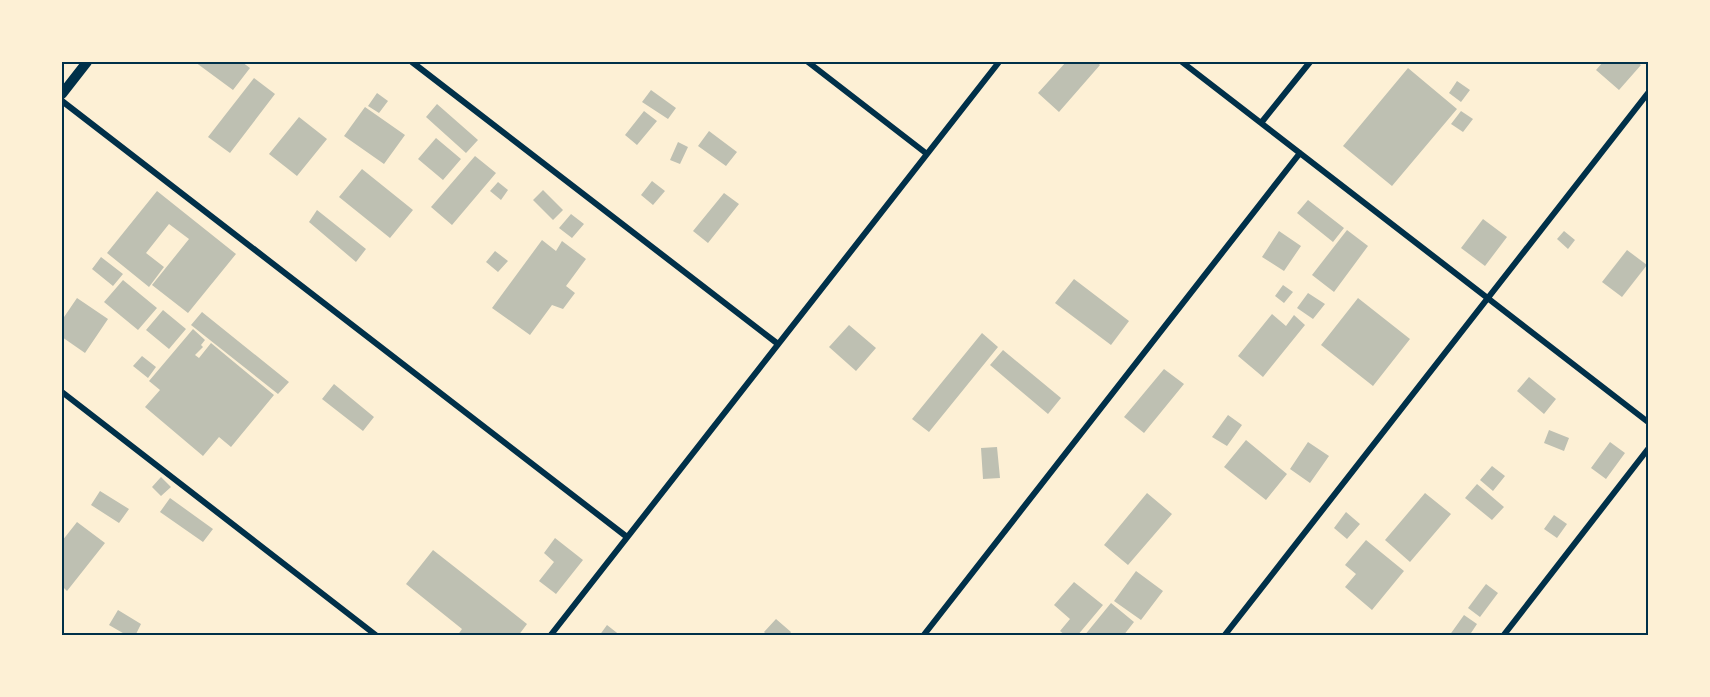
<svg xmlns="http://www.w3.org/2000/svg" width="1710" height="697" viewBox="0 0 1710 697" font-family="'Roboto Condensed',sans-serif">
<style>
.building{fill:#bec0b2}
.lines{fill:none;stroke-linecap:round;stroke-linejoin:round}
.minor{stroke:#003049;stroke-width:6}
.tertiary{stroke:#003049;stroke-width:10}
.neatline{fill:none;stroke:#003049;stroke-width:2}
</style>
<rect width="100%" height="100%" fill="#fdf0d5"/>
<path class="building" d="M195,62H242L250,68L233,90Z
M1066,62H1097L1100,65L1059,112L1038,93Z
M1603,62H1637L1641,65L1619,90L1596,70Z
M1408,68L1457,109L1392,186L1343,146Z
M254,78L275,94L230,153L208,137Z
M1457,81L1470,90L1461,102L1449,93Z
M651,90L676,108L668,119L642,102Z
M377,93L388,101L379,113L368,106Z
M437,104L478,140L466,153L426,117Z
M365,107L405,135L384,164L344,136Z
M644,111L657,121L637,145L625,135Z
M1461,111L1473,119L1463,132L1451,124Z
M299,117L327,139L297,176L269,154Z
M709,131L737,152L726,166L698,146Z
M436,138L461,159L443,180L418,159Z
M678,142L688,147L680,164L670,160Z
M475,156L496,173L452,225L431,207Z
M362,169L413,210L390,238L339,197Z
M652,181L665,191L653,205L641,195Z
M498,182L508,190L501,200L490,191Z
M543,190L563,210L553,220L533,200Z
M157,191L236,254L188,313L152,285L189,239L169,224L146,253L164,267L149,287L107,253Z
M724,193L739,204L708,243L693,231Z
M1308,200L1344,228L1333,242L1297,213Z
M317,210L366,249L356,262L309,222Z
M571,214L584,224L572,238L559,228Z
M1483,219L1507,237L1485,266L1461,248Z
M1347,230L1368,246L1334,292L1312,275Z
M1279,231L1301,246L1284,271L1262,257Z
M1564,231L1575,240L1568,249L1557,239Z
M542,240L556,251L562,241L586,259L566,286L575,293L563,309L552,305L530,335L492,308Z
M1627,250L1647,265L1622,297L1602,282Z
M495,251L508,261L498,272L486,262Z
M101,257L123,274L113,286L92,269Z
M1074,279L1129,321L1111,345L1055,303Z
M123,280L157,308L138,330L104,302Z
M1283,285L1293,292L1284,303L1275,296Z
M1308,293L1325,304L1313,319L1297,308Z
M77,298L108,319L85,353L62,337V320Z
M1358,298L1410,339L1373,386L1321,345Z
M163,310L186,329L169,349L146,330Z
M202,312L289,382L278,394L191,325Z
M1272,314L1286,326L1294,315L1305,325L1263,377L1238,356Z
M849,325L876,348L856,371L829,347Z
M193,329L205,340L201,345L203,347L195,355L199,358L211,343L274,395L231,447L219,437L203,456L145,407L160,390L149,381Z
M982,333L998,347L929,432L912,419Z
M1003,350L1061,398L1048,414L990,365Z
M142,356L156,367L148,378L133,366Z
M1164,369L1184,384L1144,433L1124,417Z
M1529,377L1556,399L1544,414L1517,391Z
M334,384L374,417L363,431L322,399Z
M1228,415L1242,425L1227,446L1212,437Z
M1549,430L1569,438L1564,451L1544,443Z
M1246,440L1287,474L1266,500L1224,467Z
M1308,442L1329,456L1310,483L1290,469Z
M1610,442L1625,453L1606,479L1591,468Z
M997,447L1000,478L983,479L981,448Z
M1492,466L1505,476L1493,491L1480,480Z
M161,477L171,487L161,496L152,487Z
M1477,484L1504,507L1492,520L1465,498Z
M100,491L129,509L119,523L91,505Z
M1147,493L1172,514L1128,565L1104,545Z
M1425,493L1451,514L1410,562L1385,540Z
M170,498L213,529L203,542L160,512Z
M1346,512L1360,524L1347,539L1334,528Z
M1554,515L1567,524L1557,538L1544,529Z
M77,522L105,543L67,591L62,586V541Z
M555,538L583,560L556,594L539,581L554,562L544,553Z
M1366,540L1404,571L1372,610L1345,587L1356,574L1345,565Z
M433,550L527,624L518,636H457L462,629L406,584Z
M1136,571L1163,591L1141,620L1114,601Z
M1074,582L1103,605L1077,636H1066L1060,631L1070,619L1054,605Z
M1486,584L1498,593L1480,617L1468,608Z
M1111,603L1134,622L1123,636H1084Z
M118,610L141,624L135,636H128L109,625Z
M1464,615L1477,624L1469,636H1449Z
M776,619L791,632L789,636H768L764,632Z
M607,625L621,636H599Z"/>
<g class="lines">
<path class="minor" d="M412,62L778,344
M808,62L927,154
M1182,62L1648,422
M62,101L627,537
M1261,123L1310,62
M62,392L377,636
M550,636L999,62
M923,636L1300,153
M1224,636L1648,93
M1503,636L1648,449"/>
<path class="tertiary" d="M62,94L87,62"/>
</g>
<rect width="1710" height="697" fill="none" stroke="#fdf0d5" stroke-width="126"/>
<rect x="63" y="63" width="1584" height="571" class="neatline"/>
</svg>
